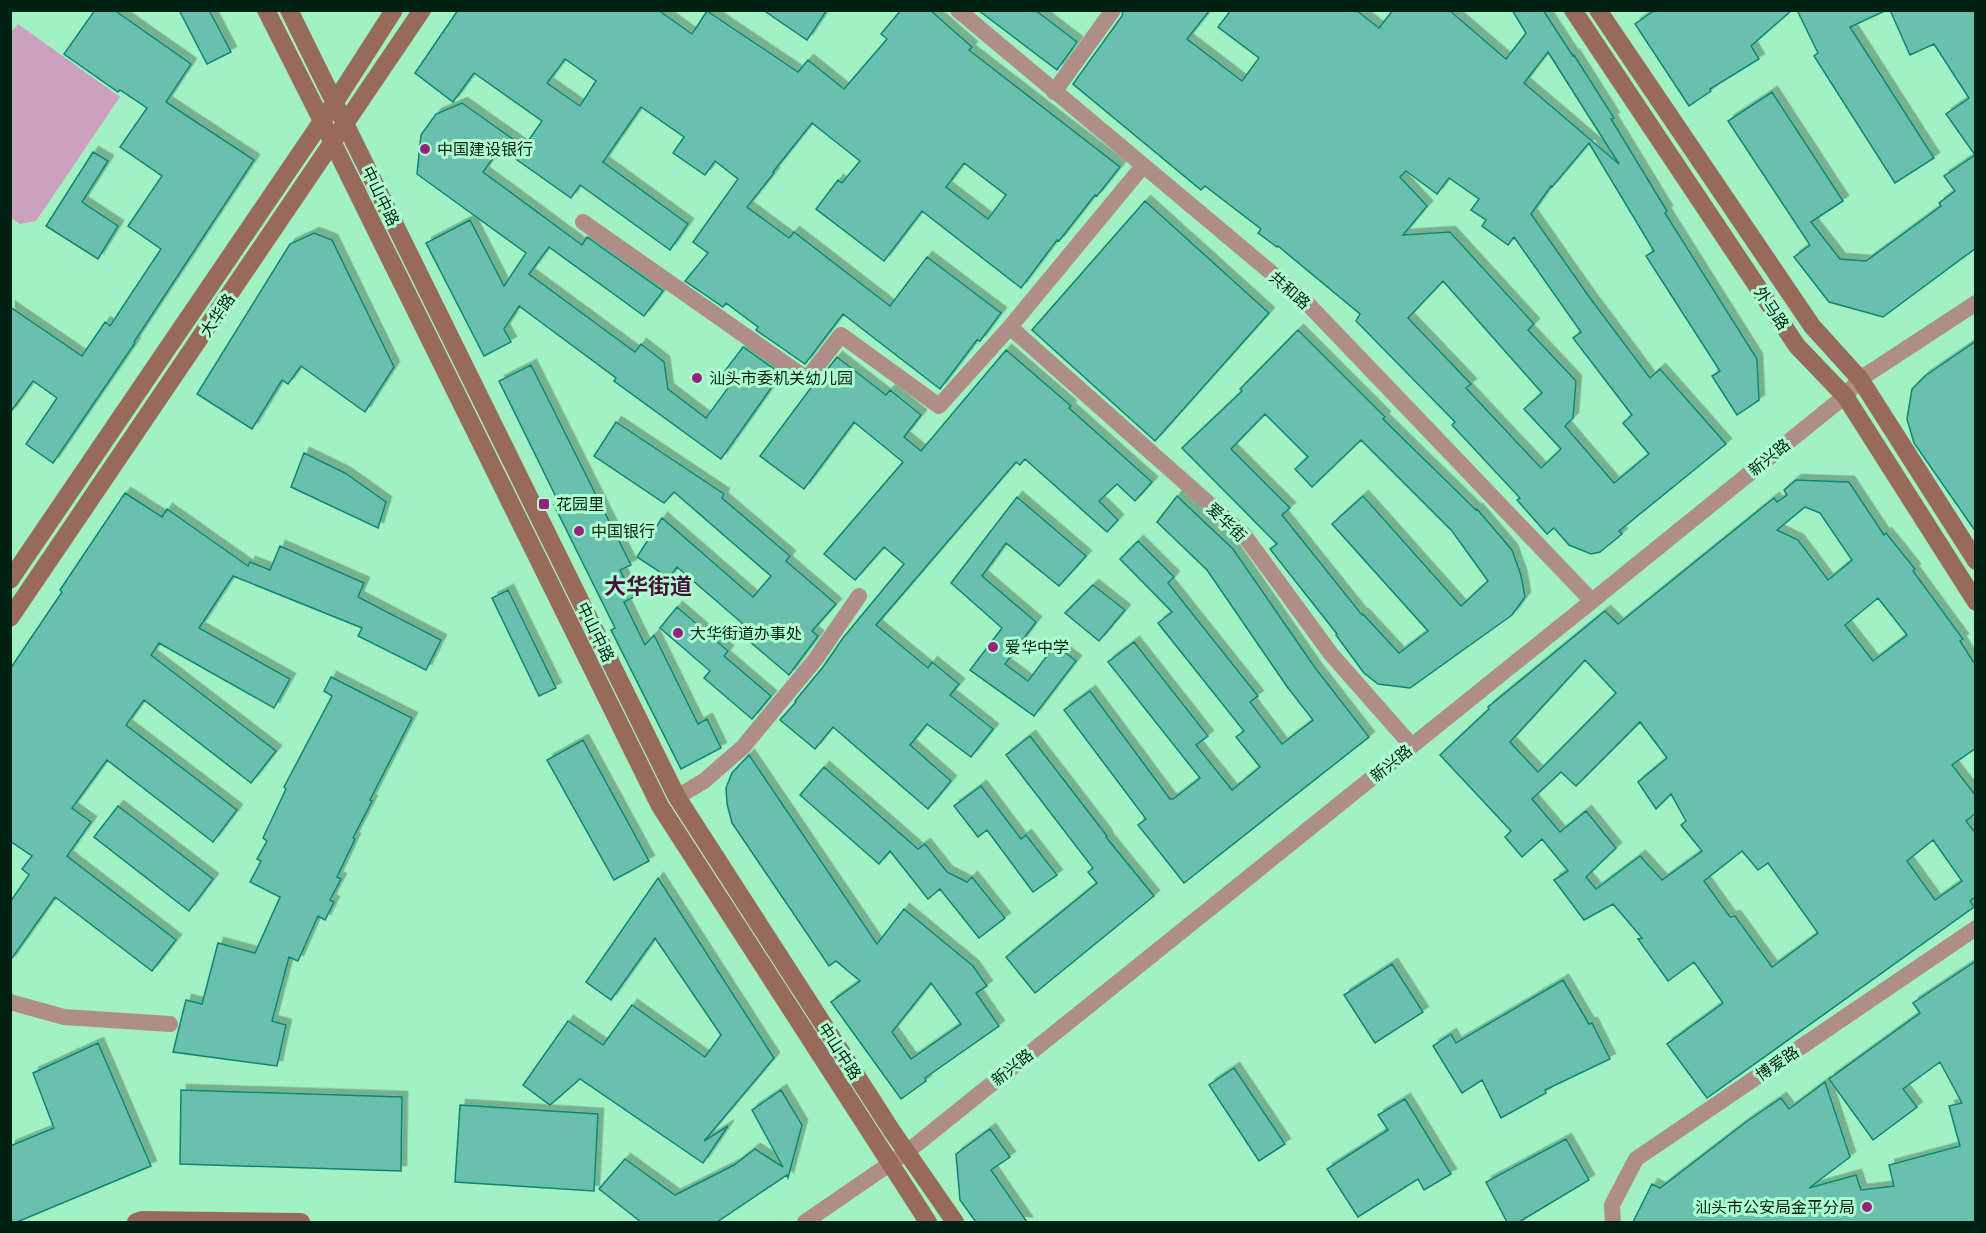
<svg xmlns="http://www.w3.org/2000/svg" width="1986" height="1233" viewBox="0 0 1986 1233" font-family="'PT Sans Narrow','Noto Sans SC',sans-serif">
<style>
.green{fill:#cba1be}
.building{fill:#67c0ad;stroke:#0d8674;stroke-width:1.5;fill-rule:evenodd;filter:url(#shadow)}
.lines{fill:none;stroke-linecap:round;stroke-linejoin:round}
.street{stroke:#af8f85;stroke-width:16}
.secondary{stroke:#976a5c;stroke-width:18}
.poi-dot{fill:#96217e;stroke:#affed0;stroke-width:2}
.labels{text-anchor:middle;stroke-width:6;stroke-linejoin:round;paint-order:stroke}
.poi-label{font-size:16px;fill:#012212;stroke:#affed0;text-anchor:start}
.street-label{font-size:16px;fill:#012212;stroke:#affed0}
.district-label{font-size:22px;font-weight:bold;fill:#47103b;stroke:#affed0}
</style>
<defs>
<filter id="shadow"><feDropShadow dx="5.5" dy="-5.5" stdDeviation="0" flood-color="#0004"/></filter>
</defs>
<rect width="100%" height="100%" fill="#a2f1c3"/>
<path class="green" d="M18,24L120,97L36,221L20,224L10,217V34Z"/>
<path class="building" d="M95,10H114L191,64L166,102L254,160L134,342L135,343L53,463L26,444L57,398L33,381L10,413V307L82,356L105,322L110,326L161,249L128,226L162,176L120,147L147,108L120,90L118,92L64,54Z
M179,10H209L231,52L207,64Z
M458,10H658L692,34L707,11L798,72L808,60L844,89L887,39L881,34L901,10H930L972,47L969,50L1120,167L1097,196L1095,195L1059,241L1057,240L1021,288L922,211L884,261L816,209L838,180L842,183L860,161L812,123L773,172L774,173L747,207L789,238L794,232L890,306L927,257L1001,313L980,341L977,340L940,389L843,314L805,364L756,330L758,327L726,303L723,307L685,281L708,253L693,242L738,179L715,161L705,175L673,153L684,137L641,107L603,162L688,224L670,250L580,185L571,198L500,148L483,172L582,245L587,237L663,291L644,316L549,247L529,274L635,352L641,344L664,362L668,389L706,418L731,384L721,376L743,347L781,374L721,459L614,381L616,378L519,306L504,329L511,342L484,356L426,243L470,220L504,286L526,253L417,174L421,135L436,114L462,103L524,147L542,121L474,73L453,102L415,73ZM565,59L596,81L580,106L547,83ZM964,163L1006,195L988,219L946,187Z
M763,10H827L807,40Z
M978,10H1035L1077,42L1057,70Z
M1123,10H1210L1187,39L1242,81L1259,58L1218,27L1231,10H1356L1379,28L1393,10H1449L1506,59L1526,33L1512,10H1543L1573,56L1574,55L1614,118L1611,119L1667,211L1665,213L1757,359L1759,400L1737,415L1712,376L1720,371L1646,256L1654,251L1589,143L1552,187L1551,186L1531,214L1590,298L1650,378L1660,369L1726,444L1619,531L1622,534L1600,552L1591,554L1569,545L1554,528L1547,534L1517,500L1520,498L1452,425L1455,422L1356,321L1360,314L1278,246L1277,247L1258,233L1261,229L1205,186L1201,190L1073,84L1122,16ZM1548,52L1619,164L1524,83ZM1406,171L1437,194L1449,178L1479,199L1471,210L1486,220L1482,226L1508,245L1514,237L1581,332L1573,338L1632,415L1623,423L1649,454L1614,483L1565,426L1573,418L1576,381L1528,330L1534,324L1450,232L1403,235L1427,206L1400,177ZM1443,281L1542,393L1524,409L1561,449L1541,468L1466,388L1471,384L1408,318Z
M1655,10H1792L1751,46L1759,59L1710,89L1711,91L1689,106L1635,24Z
M1797,10H1887L1850,27L1934,158L1895,183L1814,56L1818,53Z
M1890,10H1976V248L1883,317L1829,302L1794,257L1810,245L1728,121L1772,92L1843,201L1811,222L1840,259L1866,261L1941,206L1939,203L1955,191L1944,176L1975,155L1946,114L1969,98L1934,44L1910,55Z
M93,152L108,161L82,202L118,226L98,259L46,226Z
M1145,201L1269,313L1155,441L1032,330Z
M314,233L332,240L394,367L365,412L301,366L288,384L282,380L252,429L197,394L290,244Z
M1298,330L1385,417L1383,419L1476,510L1477,509L1512,550L1521,575L1525,597L1512,615L1410,688L1378,684L1364,673L1336,635L1337,634L1270,549L1277,544L1182,448L1242,391L1240,389ZM1265,414L1308,457L1295,469L1312,487L1361,440L1452,531L1488,581L1461,606L1363,496L1332,524L1428,631L1399,653L1363,614L1362,615L1282,515L1290,508L1231,449Z
M1976,341V532L1914,443L1907,419L1912,389L1925,376Z
M1006,350L1071,406L1069,408L1152,482L1135,501L1117,484L1099,501L1118,520L1107,532L1025,459L1020,465L1016,462L876,625L928,668L932,662L959,684L950,695L993,729L971,757L927,724L910,745L951,781L928,809L833,727L815,749L780,720L796,702L795,701L823,667L843,638L904,564L884,547L855,580L824,554L903,462L854,422L804,489L760,456L810,389L815,385L837,357L886,395L890,390L921,415L904,437L921,451Z
M531,365L631,565L620,570L634,597L624,602L645,645L654,635L698,724L707,719L721,748L681,769L611,630L615,628L554,505L559,503L499,381Z
M616,422L724,494L722,498L790,556L786,561L836,604L812,631L818,636L789,675L736,630L742,623L677,567L669,578L637,557L662,518L753,597L771,576L674,492L664,503L594,456Z
M304,453L345,473L386,502L378,528L291,487Z
M1796,480L1849,482L1884,535L1886,533L1915,569L1913,571L1963,639L1960,641L1976,666V748L1952,765L1976,796V813L1966,821L1976,834V900L1974,898L1970,901L1974,907L1707,1098L1667,1044L1723,1003L1694,962L1668,981L1638,939L1642,938L1613,904L1584,920L1554,880L1568,871L1542,839L1522,857L1505,837L1511,831L1440,755L1489,709L1488,707L1605,611L1618,624L1774,498L1777,502L1787,495L1784,490ZM1805,507L1820,513L1852,560L1828,580L1798,540L1777,530ZM1878,598L1907,635L1873,661L1845,625ZM1585,660L1616,693L1538,772L1510,742ZM1640,722L1667,758L1638,782L1656,809L1671,794L1686,821L1681,825L1702,851L1662,880L1640,856L1596,889L1586,877L1616,848L1586,811L1560,832L1532,799L1561,772L1576,786ZM1933,840L1962,881L1935,900L1907,861ZM1742,851L1758,870L1768,863L1818,933L1772,967L1735,916L1730,917L1704,881Z
M125,493L162,517L167,509L248,566L250,562L270,570L280,546L364,583L358,597L441,640L426,670L358,636L362,628L233,576L199,628L290,679L274,708L159,643L151,655L276,751L251,783L144,700L126,725L237,810L213,842L107,760L72,808L91,822L67,856L176,940L152,971L55,897L10,961V902L29,875L22,869L32,856L10,841V669L62,592L60,590Z
M1177,496L1233,549L1316,669L1369,737L1184,883L1138,825L1146,819L1064,710L1090,691L1170,799H1173L1200,778L1108,662L1134,642L1208,736L1196,745L1232,790L1260,767L1236,737L1244,731L1158,623L1172,612L1120,559L1138,541L1174,577L1168,583L1258,696L1250,702L1282,744L1313,720L1288,688L1207,570L1157,522Z
M1017,497L1086,556L1059,586L1006,543L982,576L1036,622L1005,664L1028,681L1055,645L1076,661L1034,716L970,670L1002,628L951,583Z
M1093,585L1125,610L1099,641L1065,613Z
M508,590L556,688L539,696L492,598Z
M677,607L728,651L724,656L771,696L752,719L704,678L710,671L660,628Z
M331,677L412,718L370,800L372,801L353,838L355,839L337,877L341,879L330,900L334,902L325,920L318,916L298,961L289,957L272,1021L286,1025L277,1066L173,1052L186,1000L202,1004L218,943L255,953L280,897L250,882L261,861L257,859L267,841L263,838L286,789L284,787L332,696L324,691Z
M1030,736L1107,836L1106,837L1154,896L1035,993L1006,957L1097,883L1088,872L1093,868L1006,755Z
M583,740L649,861L614,880L547,760Z
M749,755L877,944L904,909L973,966L987,986L976,993L999,1026L925,1078L926,1081L901,1099L831,1002L860,981L836,961L829,966L732,823L727,804L726,788L732,773ZM931,983L961,1024L911,1059L892,1032Z
M824,767L918,849L925,844L947,872L967,882L972,877L1005,918L979,938L940,889L928,899L890,851L879,864L800,795Z
M981,786L1021,839L1026,835L1057,875L1033,892L987,830L978,837L954,806Z
M118,806L213,879L189,911L94,837Z
M658,878L774,1058L704,1141L728,1126L703,1163L580,1079L550,1105L523,1085L568,1021L603,1045L632,1005L705,1057L721,1035L655,938L611,1000L586,982Z
M1976,961V1222H1633L1652,1184L1660,1188L1746,1122L1781,1098L1789,1109L1825,1082L1850,1157L1809,1188L1856,1175L1861,1190L1894,1186L1889,1165L1960,1146L1949,1106L1962,1103L1940,1062L1903,1089L1917,1107L1873,1140L1829,1079L1920,1013L1913,1003Z
M1392,964L1423,1012L1375,1043L1344,995Z
M1563,980L1589,1024L1592,1023L1610,1059L1545,1090L1546,1093L1501,1118L1482,1080L1462,1093L1433,1046L1451,1034L1456,1043Z
M98,1043L151,1166L17,1222H10V1146L54,1128L33,1073Z
M1234,1068L1285,1144L1259,1161L1209,1085Z
M181,1090L402,1097L401,1171L180,1164Z
M781,1090L802,1125L788,1178L787,1175L717,1222H641L599,1189L625,1159L675,1195L734,1165L755,1149L783,1167L752,1110Z
M1405,1099L1451,1174L1424,1190L1418,1179L1358,1217L1327,1169L1388,1130L1378,1115Z
M460,1105L598,1114L594,1191L455,1182Z
M990,1129L1010,1157L991,1170L1027,1222H976L960,1200L956,1154Z
M1566,1139L1589,1180L1519,1222H1507L1486,1182Z"/>
<g class="lines">
<path class="street" d="M958,10L1305,301L1592,601
M1054,92L1113,10
M583,222L807,379L841,335L939,406L1010,327L1143,166
M1010,327L1244,535L1331,654L1412,746
M677,797L704,781L743,747L815,660L859,596
M10,1002L64,1017L170,1024
M805,1222L907,1152L1592,601L1845,396L1860,379L1976,303
M1613,1222L1612,1205L1636,1159L1976,928"/>
<path class="secondary" d="M266,10L322,121L660,806L928,1222
M289,10L677,797L892,1131L955,1222
M1573,10L1797,346L1845,396L1976,602
M1598,10L1812,326L1860,379L1976,561
M10,580L335,102L394,10
M10,618L422,10
M136,1222L142,1220L301,1222"/>
</g>
<g class="poi-dot">
<circle cx="425" cy="149" r="6"/>
<circle cx="697" cy="378" r="6"/>
<rect x="538" y="498" width="12" height="12" rx="3"/>
<circle cx="579" cy="531" r="6"/>
<circle cx="678" cy="633" r="6"/>
<circle cx="993" cy="647" r="6"/>
<circle cx="1867" cy="1207" r="6"/>
</g>
<g class="labels">
<g class="poi-label">
<text x="437" y="155">中国建设银行</text>
<text x="709" y="384">汕头市委机关幼儿园</text>
<text x="556" y="510">花园里</text>
<text x="591" y="537">中国银行</text>
<text x="690" y="639">大华街道办事处</text>
<text x="1005" y="653">爱华中学</text>
<text x="1855" y="1213" text-anchor="end">汕头市公安局金平分局</text>
</g>
<g class="street-label">
<text transform="translate(381 196) rotate(64)" y="6">中山中路</text>
<text transform="translate(1290 290) rotate(41)" y="6">共和路</text>
<text transform="translate(1772 308) rotate(56)" y="6">外马路</text>
<text transform="translate(217 315) rotate(-56)" y="6">大华路</text>
<text transform="translate(1769 457) rotate(-39)" y="6">新兴路</text>
<text transform="translate(1227 522) rotate(44)" y="6">爱华街</text>
<text transform="translate(596 632) rotate(64)" y="6">中山中路</text>
<text transform="translate(1391 763) rotate(-39)" y="6">新兴路</text>
<text transform="translate(840 1051) rotate(57)" y="6">中山中路</text>
<text transform="translate(1777 1063) rotate(-34)" y="6">博爱路</text>
<text transform="translate(1012 1067) rotate(-39)" y="6">新兴路</text>
</g>
<g class="district-label">
<text x="648" y="594">大华街道</text>
</g>
</g>
<rect width="1986" height="1233" fill="none" stroke="#012212" stroke-width="24"/>
</svg>
